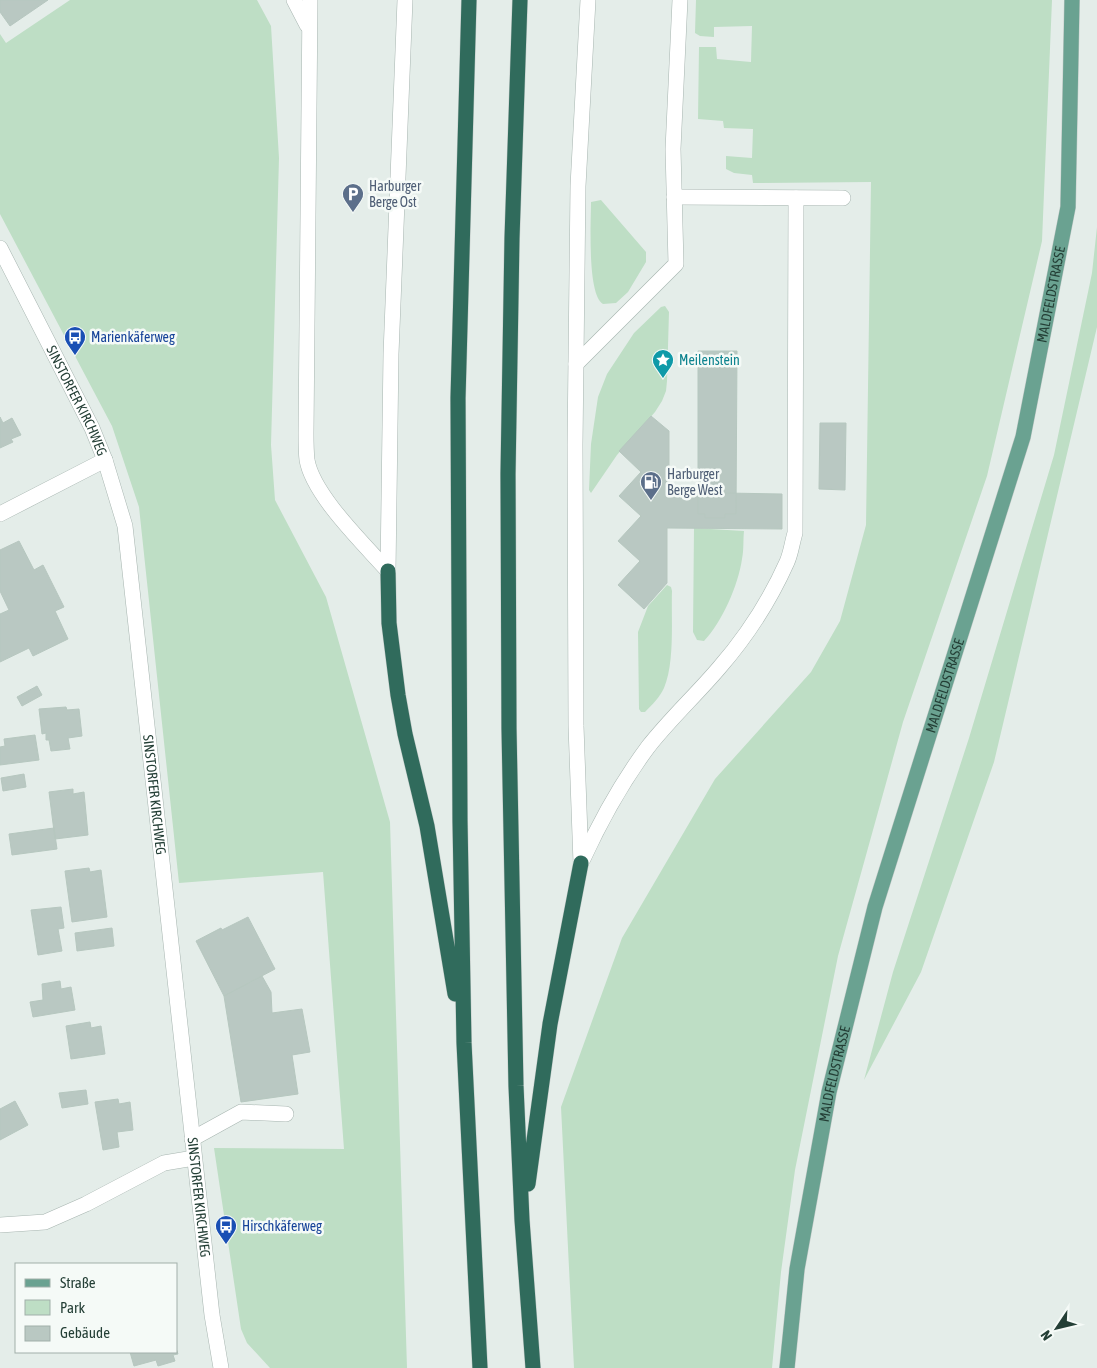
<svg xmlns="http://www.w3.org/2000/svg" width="1097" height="1368" viewBox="0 0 1097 1368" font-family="'Asap Condensed',sans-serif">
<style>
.green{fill:#bedec5}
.building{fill:#b9c8c2;stroke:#b6c7bf}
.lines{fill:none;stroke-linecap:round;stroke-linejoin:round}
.minor-casing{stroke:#a7b5b0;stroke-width:16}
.major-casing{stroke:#c2c9c7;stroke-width:16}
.highway-casing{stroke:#c2c9c7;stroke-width:16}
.minor{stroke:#fff;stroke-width:15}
.major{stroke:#6aa291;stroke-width:15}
.highway{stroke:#306b5c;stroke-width:15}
.labels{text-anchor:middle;stroke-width:5;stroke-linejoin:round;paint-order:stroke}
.service-label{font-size:14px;fill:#4e5e75;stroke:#f5faf7;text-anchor:start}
.street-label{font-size:14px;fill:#243f36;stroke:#f5faf7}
.transit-label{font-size:14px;fill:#164399;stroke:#f5faf7;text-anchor:start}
.culture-label{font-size:14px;fill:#0d838f;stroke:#f5faf7;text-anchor:start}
</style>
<rect width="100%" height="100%" fill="#e4ede9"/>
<path class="green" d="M70,0H257L271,26L279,158L271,445L275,500L326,597L390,822L407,1368H270L247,1343L241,1329L214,1148L344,1149L323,872L179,883L139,507L112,426L0,214V34L6,43Z
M696,0H1052L1042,241L987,476L903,722L838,956L795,1170L781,1272L772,1368H574L561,1107L622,938L715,779L811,672L840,621L866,525L871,182L753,183L752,175L734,173L726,169V156L752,158L753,129L724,128L723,121L698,119L699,47H716L717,59L751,62L752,26L714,27V37L700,36L695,33Z
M601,200L646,252V262L628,292L616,303L603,304C587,294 591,223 591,202Z
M1097,227V327L994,762L921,972L864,1080L893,972L969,738L1054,455L1092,273Z
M665,306L669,312L667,381L666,391L662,401L655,412L617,455L591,493L589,490L591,444L598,397L607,374L634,333L661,307Z
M694,528L744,531C743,540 744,550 742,559C738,586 722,622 704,641L697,640L693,632Z
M667,585L671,587L672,591C671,618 675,663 664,688C660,697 652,705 645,712H641L639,709L638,632L648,606Z"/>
<path class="building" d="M0,0H48L10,26L0,12Z
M698,351H737L736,514H725V518H705V514H698Z
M651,416L669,431V492L782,494V529L667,528V583L644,609L618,585L640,561L618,541L641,516L619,496L641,472L619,451Z
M0,417L3,423L12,418L21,435L11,439L13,442L0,448Z
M820,423H846L845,490L819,489Z
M19,541L34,570L43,565L64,607L55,611L68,639L33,656L29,648L0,662V614L9,610L0,591V550Z
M37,686L42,695L22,706L17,697Z
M66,707L67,710L79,709L82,736L68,738L70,749L51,751L49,740H46V733L42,734L39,709Z
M35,735L39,760L0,765V747L5,746L4,739Z
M24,774L26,787L3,791L1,778Z
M73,789V794L84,792L88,835L55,839L49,792Z
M54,828L57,849L12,855L9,834Z
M89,868L90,872L101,870L107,917L72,922L65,871Z
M61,907L64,928L58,929L62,951L38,955L31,910Z
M248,917L275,969L224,996L196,941L221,928L222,930Z
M112,928L114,946L77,951L75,933Z
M262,976L271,992L272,1013L302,1009L310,1052L292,1055L298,1094L241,1102L224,996Z
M60,981L61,989L71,987L75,1010L33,1017L30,1002L43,1000L42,984Z
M90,1022L91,1028L101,1026L105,1054L71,1059L66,1026Z
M86,1090L88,1104L62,1108L59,1093Z
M118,1099L119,1104L130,1102L133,1130L117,1132L119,1147L103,1150L95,1102Z
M15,1101L28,1125L0,1140V1109Z
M176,1348L178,1354L173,1355L175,1361L158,1366L156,1360L134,1366L130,1352H176Z"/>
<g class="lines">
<g class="minor-casing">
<g id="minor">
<path d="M294,0L307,25"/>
<path d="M310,0L306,433C306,442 306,451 307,460C313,495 364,544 388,571"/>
<path d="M674,197L843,198"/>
<path id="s1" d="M0,248L92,428L105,460L125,526L212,1315L221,1368"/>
<path d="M576,364L676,264L673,149L680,0"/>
<path d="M0,514L105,460"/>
<path d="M388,571L391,354L405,0"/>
<path d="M583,859C601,820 622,782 648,747C670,719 696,695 719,668C746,637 770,600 787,562C791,553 792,543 795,533L796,198"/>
<path d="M581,863L576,726L575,445L578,186L588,0"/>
<path d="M192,1139L241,1112L286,1114"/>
<path d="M0,1225L45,1222L86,1204L164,1163L194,1158"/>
</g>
</g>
<g class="major-casing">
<g id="major">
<path id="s2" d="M787,1368L797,1269L829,1092L875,907L1023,437L1068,207L1072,0"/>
</g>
</g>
<g class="highway-casing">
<path id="highway" d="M469,0L458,398L460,821L464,1043L480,1368
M520,0L512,238L508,474L509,729L516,1086L522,1220L533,1368
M388,571L389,623L398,695L405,734L427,826L455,994
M528,1184L550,1024L581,863"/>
</g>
<use href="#minor" class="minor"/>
<use href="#major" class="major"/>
<use href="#highway" class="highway"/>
</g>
<defs>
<g id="parking-pin" transform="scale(1.125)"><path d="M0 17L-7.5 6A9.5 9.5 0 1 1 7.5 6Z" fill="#5c6f8a" stroke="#f5faf7"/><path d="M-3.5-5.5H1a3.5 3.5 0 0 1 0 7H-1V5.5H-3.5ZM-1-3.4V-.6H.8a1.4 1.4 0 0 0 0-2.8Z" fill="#fff"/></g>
<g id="bus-pin" transform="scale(1.125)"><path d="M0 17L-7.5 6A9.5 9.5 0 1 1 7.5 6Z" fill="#1a4fb4" stroke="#f5faf7"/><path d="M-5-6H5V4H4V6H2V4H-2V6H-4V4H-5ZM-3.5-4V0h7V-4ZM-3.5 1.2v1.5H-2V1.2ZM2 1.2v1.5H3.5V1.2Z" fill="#fff"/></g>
<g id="sight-pin" transform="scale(1.125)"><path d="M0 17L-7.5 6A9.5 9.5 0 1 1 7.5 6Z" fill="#0f9aa8" stroke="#f5faf7"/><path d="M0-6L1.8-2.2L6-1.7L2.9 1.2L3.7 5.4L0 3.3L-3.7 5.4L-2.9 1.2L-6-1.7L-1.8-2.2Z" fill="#fff"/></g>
<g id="fuel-pin" transform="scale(1.125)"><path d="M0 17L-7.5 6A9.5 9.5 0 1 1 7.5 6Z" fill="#5c6f8a" stroke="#f5faf7"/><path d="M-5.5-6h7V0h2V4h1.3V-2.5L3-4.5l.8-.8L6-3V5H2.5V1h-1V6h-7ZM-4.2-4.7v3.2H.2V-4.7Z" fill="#fff"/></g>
</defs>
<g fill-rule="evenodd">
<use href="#parking-pin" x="353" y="194"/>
<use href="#bus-pin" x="75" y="337"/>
<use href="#sight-pin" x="663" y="360"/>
<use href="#fuel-pin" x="651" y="482"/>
<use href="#bus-pin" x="226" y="1226"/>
</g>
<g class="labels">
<g class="service-label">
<text x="369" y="191">Harburger<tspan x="369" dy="16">Berge Ost</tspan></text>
<text x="667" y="479">Harburger<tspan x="667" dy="16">Berge West</tspan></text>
</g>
<g class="street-label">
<text dy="5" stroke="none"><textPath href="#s2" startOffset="1108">MALDFELDSTRASSE</textPath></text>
<text dy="5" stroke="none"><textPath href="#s1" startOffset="171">SINSTORFER KIRCHWEG</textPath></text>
<text dy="5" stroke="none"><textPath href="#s2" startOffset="702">MALDFELDSTRASSE</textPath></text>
<text dy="5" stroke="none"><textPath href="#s1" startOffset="576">SINSTORFER KIRCHWEG</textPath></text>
<text dy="5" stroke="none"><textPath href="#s2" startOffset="298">MALDFELDSTRASSE</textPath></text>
<text dy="5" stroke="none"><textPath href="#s1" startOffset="981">SINSTORFER KIRCHWEG</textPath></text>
</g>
<g class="transit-label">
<text x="91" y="342">Marienkäferweg</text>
<text x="242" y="1231">Hirschkäferweg</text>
</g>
<g class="culture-label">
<text x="679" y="365">Meilenstein</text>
</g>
</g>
<rect x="15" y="1263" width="162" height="90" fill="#f5faf7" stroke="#a1afaa"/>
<rect x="25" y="1279" width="25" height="8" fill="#6aa291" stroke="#a1afaa"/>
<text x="60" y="1288" font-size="15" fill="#243f36">Straße</text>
<rect x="25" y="1300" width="25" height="15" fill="#bedec5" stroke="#a1afaa"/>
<text x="60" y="1313" font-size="15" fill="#243f36">Park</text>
<rect x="25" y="1326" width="25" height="15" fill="#b9c8c2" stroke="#a1afaa"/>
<text x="60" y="1338" font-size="15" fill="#243f36">Gebäude</text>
<g transform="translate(1057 1328) rotate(235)" stroke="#f5faf7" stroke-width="4" paint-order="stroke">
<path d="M0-4L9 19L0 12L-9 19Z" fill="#243f36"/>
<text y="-8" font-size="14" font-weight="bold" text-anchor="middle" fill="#243f36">N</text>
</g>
</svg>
